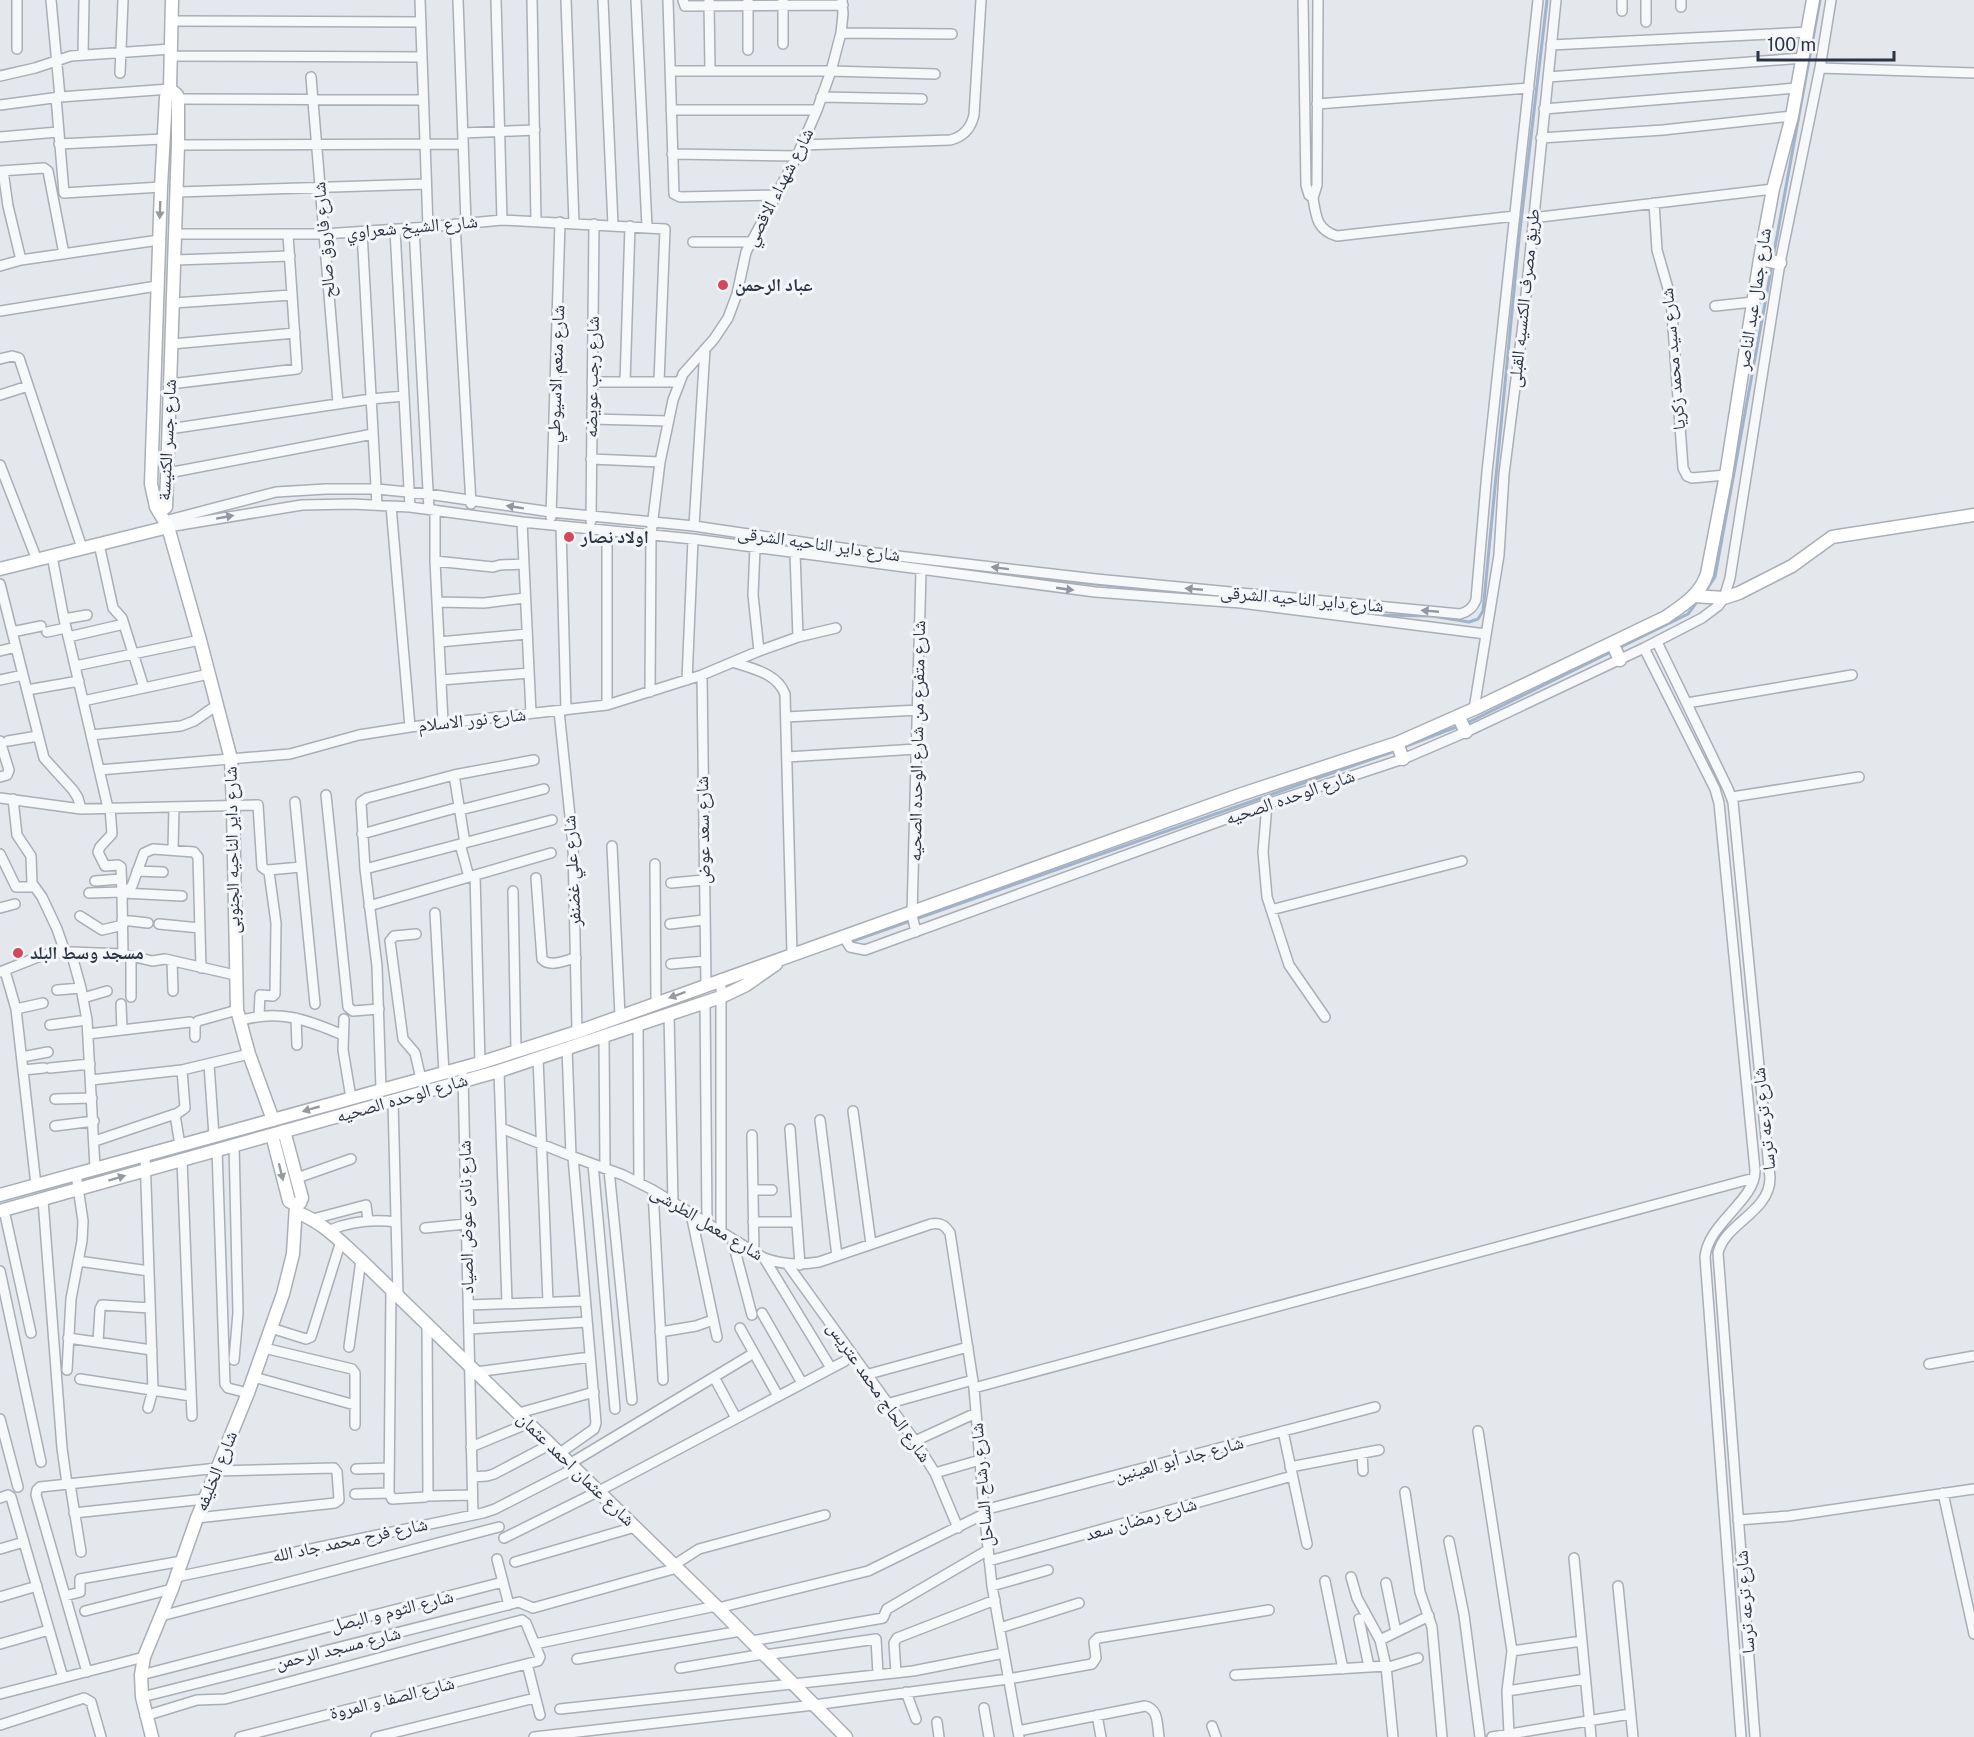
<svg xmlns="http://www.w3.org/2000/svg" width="1974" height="1737" viewBox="0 0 1974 1737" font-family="'Public Sans','Noto Naskh Arabic',sans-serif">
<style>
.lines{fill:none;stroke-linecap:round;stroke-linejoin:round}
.stream{stroke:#9fb4cc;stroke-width:3}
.street-casing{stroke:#a9aeb7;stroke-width:12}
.secondary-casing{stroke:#a9aeb7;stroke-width:15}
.street{stroke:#f7f8fa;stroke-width:9}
.secondary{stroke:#fff;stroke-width:12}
.oneway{fill:#959aa2}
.oneway2{fill:#9196a0}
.poi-dot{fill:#d1495b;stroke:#f4f6f9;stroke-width:2}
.labels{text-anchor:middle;stroke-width:6;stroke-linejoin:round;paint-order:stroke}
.street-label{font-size:18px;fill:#2b3445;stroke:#f4f6f9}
.poi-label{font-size:18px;font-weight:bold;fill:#2b3445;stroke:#f4f6f9;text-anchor:start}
</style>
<rect width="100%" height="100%" fill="#e4e7ec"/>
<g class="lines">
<path class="stream" d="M1773,258L1820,0
M941,566L1032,578L1208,595L1382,615L1432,616L1469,622L1478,619L1483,611L1519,239L1547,0
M1705,592L1715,577L1772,265
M1619,648L1688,614L1699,599
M1465,724L1613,651
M1401,748L1459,726
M853,941L1395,751"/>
<g class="street-casing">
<path id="street" d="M51,0L60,97
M420,0L428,227
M458,0L466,223
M496,0L502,220
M532,0L536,221
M566,0L574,223
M603,0L613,225
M636,0L647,227
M668,0L674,194L680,197L775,195
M683,0L685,6L843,5
M748,0V50
M783,0V44
M1303,0L1306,185L1309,195L1313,198C1316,217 1317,230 1337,236L1515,216
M1622,0V11
M1646,0V22
M1681,0V7
M709,1L710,71
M172,21L421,22
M841,33L952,34
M1551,45L1808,32
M17,49V0
M83,55L84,0
M171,56L422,57
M1820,68L1974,73
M670,71H831L935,74
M120,73L123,0
M0,76L35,68L71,56L171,49
M311,77L338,403
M1548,77L1803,58
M56,97L64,193L161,187
M821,97L922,99
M178,99L423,100
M1317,104L1529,88
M0,105L60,97L170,89
M1544,109L1797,88
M671,110H817
M463,133L535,130
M0,137L58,132
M1541,138L1663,130L1792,116
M59,144L164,139
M178,145L463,144
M802,145L950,140C963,137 971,128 974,115L981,0
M672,154L797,156
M0,171L44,168L48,171L64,254
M3,171L8,206L21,260
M177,192L426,184
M1313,198L1317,185L1318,0
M1654,203L1657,250L1671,299L1683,468L1687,476L1692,478L1726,475
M1532,218L1773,189
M455,224L471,504
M414,228L429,509
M395,230L410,507
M362,232L377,505
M175,234H324L428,227L502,220L665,229L659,382
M693,242H751
M175,260L290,256
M0,266L21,260L159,240
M173,303L292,295
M1715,306L1753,302
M0,311L157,286
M172,344L295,333
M0,359L12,356L19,358L82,548
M592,382H679
M625,382L630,226
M170,384L297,369L288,235
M0,395L28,386
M592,419L668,421
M169,429L371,399L404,396
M591,459L660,462
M0,465L37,560
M168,473L373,434
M391,506L410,727
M435,510V561L443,722
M551,517L560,222
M165,521L276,492L326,489H377L428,494L551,512L694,526L889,555L1096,579L1460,614C1468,612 1473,608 1476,600L1487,472L1538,0
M591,521L594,224
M522,522L531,713
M694,526L705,349
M168,527L302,505L352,504L410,507L522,522L693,539L1095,592L1241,603L1486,634
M561,527L566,710
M607,531V705
M99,544L113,608L122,618L144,688
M755,548L753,595L759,651
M795,553L798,637
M52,556L64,619L108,808
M435,561L493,567L500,565L523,564
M0,584L44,758L73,790L78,798L81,809
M437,602L484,603L525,598
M64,619L87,615
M12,632L41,626
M47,632L66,628
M68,637L124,624
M439,642L527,634
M1657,642L1728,789L1733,802L1770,1178C1770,1212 1725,1223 1718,1253L1755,1737
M1644,648L1715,789L1719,803L1755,1170C1756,1200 1708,1223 1705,1257L1741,1737
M0,651L16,647
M733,662C753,669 777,673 785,694L792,954
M75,666L200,640
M702,675L706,985
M0,680L23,675
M441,680L529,673
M687,680L693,539
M27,690L79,681
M650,692L651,535L660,462L673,400L683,374L714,339L728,318L737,294L746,252L797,156L817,110L831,71L841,33L843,14L842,0
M83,701L209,674
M1687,703L1852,675
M1474,709L1499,555L1504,474L1523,324L1556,0
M559,711L573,845L577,1032
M786,717L918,710
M91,735L181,726L194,721L217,705
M0,741L9,770L7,775L0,777
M8,741L38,736
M787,757L917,749
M99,770L290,754L359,735L410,727L607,705L702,675L759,651L798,637L836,628
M454,775L465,843
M326,795L348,1007L353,1011L379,1009
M1732,797L1859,777
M0,798L81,809L258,805L262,867L269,872L276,923L275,994L273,996L260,995L259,1015
M13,799L17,835L31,856L32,883L42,897L57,929L65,952
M295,802L315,1004
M1267,804L1263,852L1267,897L1289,965L1325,1017
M110,808L112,834L100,847L98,852L105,866L118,865L121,867L122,895
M460,810L544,789
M362,834L459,807
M460,844L469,877
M612,846L620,1016
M173,850L174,807
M0,854L16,887H34
M655,864L656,1003
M365,869L552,820
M268,870L301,867
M137,871L163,872
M475,875L480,1063
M536,878L542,959C550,968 565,960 576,958
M95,881L121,879
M671,883L704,880
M513,891L516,1051
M89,893L122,892
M123,893L182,896
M369,906L551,853
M0,908L15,904
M1271,910L1462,861
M435,913L444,1073
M80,916L102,930L123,925
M122,920L148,923
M159,924L200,928
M670,924L704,920
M916,932L912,915L921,570
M416,934L394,936L390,941L403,1039L415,1053L421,1079
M844,937L850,947L865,950L1267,804L1403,759L1466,732L1644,648L1702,618L1718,606L1724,598L1730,578L1780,263L1820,68L1831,0
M71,952L81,988L87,1020L95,1168
M123,954L122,895L132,886L144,853L153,849L194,852L198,857L201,968
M131,956V997
M172,961L173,991
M671,964L705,961
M5,971L16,1009L36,1185
M0,972L38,957L51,953L71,952L123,954L152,961L165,959L235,975
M721,979V1232
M57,990L81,988
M83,998L107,991
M705,1002L707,1223
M121,1004L122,1030
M16,1009L43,1003
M669,1014L673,1203
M296,1018L297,1045
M344,1019L343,1050L351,1098
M239,1021C278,1009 306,1019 343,1035
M50,1025L87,1020
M638,1025L639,1183
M88,1034L190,1022
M604,1036L605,1168
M195,1037V1025L198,1021L237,1010
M567,1048L571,1156
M22,1057L48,1052
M538,1058L548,1302
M209,1064L214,1136
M50,1068L90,1064
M23,1070L44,1068
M499,1071L507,1303
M463,1076L473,1515
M91,1080L182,1070L249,1054
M381,1090L377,966L365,869L361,802L367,798L454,775L534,760
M55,1099L92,1098
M393,1101L398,1295
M853,1111L871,1244
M820,1120L837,1256
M55,1126L94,1121
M501,1128L571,1156L623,1175L653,1190L764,1258C783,1265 799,1265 819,1262L931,1224C940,1222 945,1225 950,1233L974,1388L984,1510L992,1586L1019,1737
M790,1129L800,1265
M752,1135L754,1252
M95,1141L175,1114
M234,1144L238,1313L234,1360
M180,1145L175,1115L185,1108L182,1070
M217,1149L225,1384L228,1388L248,1393
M145,1154L153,1390L148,1408
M182,1159L192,1416
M593,1164L615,1409
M609,1170L632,1400
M297,1178L351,1159
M653,1190L663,1380
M753,1190H772
M43,1200L62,1448L67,1484
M4,1210L31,1333
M691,1214L717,1337
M313,1219L366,1205L368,1220
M753,1222H797
M425,1228L466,1224
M330,1230C352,1221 372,1219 396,1222
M732,1239L752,1315
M764,1258L831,1368
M78,1261L149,1271
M788,1265L915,1441L935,1473L958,1528
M0,1271L41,1462
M468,1305L585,1301
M762,1313L802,1383
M271,1328L306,1339L311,1337L341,1241
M740,1328L778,1396
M469,1329L587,1322
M660,1332L696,1326L713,1320
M68,1338L152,1350
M98,1342L100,1309L102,1305L150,1308
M349,1347L361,1260
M264,1348L352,1369L355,1373V1425
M1929,1364L1974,1356
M67,1370L71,1299L82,1241L83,1221L76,1174
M476,1372L590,1357
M869,1374L968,1347
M254,1377L355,1405
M714,1377L736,1418
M80,1379L191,1396
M974,1388L1754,1178
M890,1403L973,1380
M519,1413L594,1392
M0,1419L18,1487
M1283,1431L1307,1544
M1478,1431L1512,1651L1507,1691L1509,1734
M915,1441L976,1413
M471,1447L529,1423
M560,1453L594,1429L596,1423L573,1157
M1362,1453L1363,1471
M571,1463L754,1353
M1290,1467L1379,1450
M356,1469L389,1468
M935,1473L980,1460
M472,1477L487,1476L494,1474L551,1444
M70,1484L81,1552
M1405,1492L1420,1592L1432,1627L1442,1737
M389,1493L392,1499L425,1497L428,1494L427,1324
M389,1493L391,1288
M1943,1493L1974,1634
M355,1494L389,1493
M427,1496L472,1495
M0,1498L8,1495L11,1497L63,1678
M984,1510L1375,1407
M74,1513L205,1499
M197,1518L335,1503L339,1500L337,1472L334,1468L216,1471
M1738,1520L1789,1516L1974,1489
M504,1538L599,1491L845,1361
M1449,1541L1464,1615L1480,1737
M0,1549L24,1542
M1574,1558L1591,1737
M497,1559L509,1605
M989,1561L1292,1476
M515,1562L635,1527
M674,1565L699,1549L825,1515
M176,1577L483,1513L495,1509L575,1468
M1351,1577L1357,1598L1380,1640L1386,1666L1393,1737
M1325,1581L1343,1669
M1386,1583L1396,1632
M992,1586L1048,1570
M1618,1586L1633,1737
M65,1596L80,1592V1579L182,1561
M0,1597L37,1586
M718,1608L868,1571L984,1514
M85,1611L172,1589
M161,1616L499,1527
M1359,1619L1369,1667
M1000,1628L1079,1603
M1380,1640L1429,1616
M751,1641L883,1618L887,1609L988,1550
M0,1644L49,1630
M535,1644L716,1606
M1512,1651L1582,1641
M765,1655L876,1639L878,1674
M577,1659L741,1631
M527,1664L540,1715
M680,1668L764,1654
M1386,1668L1418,1658
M87,1672L36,1495L37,1490L40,1487L218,1468
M896,1673L894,1643L897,1638L995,1600
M141,1675L503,1582
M1235,1675L1386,1666
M1507,1691L1585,1679
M906,1692L916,1719
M0,1694L144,1657
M142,1697L519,1602L533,1608L677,1568
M984,1708L989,1737
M560,1709L913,1671L1004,1653
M1097,1715L1101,1737
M145,1716L197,1700L225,1699L522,1620L526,1623L540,1657L538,1661L240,1737
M937,1722L939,1737
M0,1725L84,1698L91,1702L101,1737
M1212,1726L1216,1737
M1018,1731L1145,1706C1159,1709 1157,1725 1159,1737
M376,1737L535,1698
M534,1737L814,1705L1008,1679L1092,1664L1096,1658L1094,1642L1098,1638L1269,1610
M1492,1737L1630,1714"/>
</g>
<g class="secondary-casing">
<path id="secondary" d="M172,0L170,89L166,97L161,187L151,484L156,507L168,527L200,640L231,759L233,806L237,1010L249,1054L273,1120
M1760,259L1780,263
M160,511L166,507L178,145V99L177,95L170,89
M0,569L168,527
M1694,596L1724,598L1739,593L1792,566L1832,537L1974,515
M1612,643L1620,660
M1458,716L1466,732
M1397,743L1403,759
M272,1135L289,1201L296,1205
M0,1195L480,1063L577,1032L1239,795L1397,743L1474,709L1666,617C1683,605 1700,595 1707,574L1726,475L1760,259L1773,189L1792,116L1813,0
M0,1211L499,1071L721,997L746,985L776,964
M296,1212C323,1222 340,1241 361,1260L716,1606L846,1737
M152,1737L142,1697L141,1675L144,1657L172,1589L197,1518L248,1393L283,1294L293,1254L296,1205L300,1203L302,1198L284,1131"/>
</g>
<use href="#street" class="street"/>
<use href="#secondary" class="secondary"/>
</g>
<defs><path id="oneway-solid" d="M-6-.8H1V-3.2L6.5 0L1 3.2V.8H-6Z" transform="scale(1.5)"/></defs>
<g class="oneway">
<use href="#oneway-solid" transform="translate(160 210) rotate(92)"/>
<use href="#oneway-solid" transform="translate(677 995) rotate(160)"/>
<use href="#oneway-solid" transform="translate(311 1109) rotate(164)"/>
<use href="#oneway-solid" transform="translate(281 1172) rotate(76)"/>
<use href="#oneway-solid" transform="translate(117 1178) rotate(-17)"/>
</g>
<g class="oneway2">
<use href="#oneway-solid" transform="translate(515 507) rotate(-171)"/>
<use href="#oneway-solid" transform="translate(225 517) rotate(-10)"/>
<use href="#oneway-solid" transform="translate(1000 568) rotate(-173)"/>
<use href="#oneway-solid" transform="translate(1065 589) rotate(8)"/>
<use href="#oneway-solid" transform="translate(1194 589) rotate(-175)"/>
<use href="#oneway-solid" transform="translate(1430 611) rotate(-175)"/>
</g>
<g class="poi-dot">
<circle cx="723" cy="285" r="6"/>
<circle cx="569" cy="537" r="6"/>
<circle cx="18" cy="953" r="6"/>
</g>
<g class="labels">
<g class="street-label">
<text transform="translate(779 187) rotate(-63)" y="6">شارع شهداء الاقصي</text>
<text transform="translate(412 227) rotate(-5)" y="6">شارع الشيخ شعراوي</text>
<text transform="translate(324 240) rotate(-95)" y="6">شارع فاروق صالح</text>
<text transform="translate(1524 298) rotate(-84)" y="6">طريق مصرف الكنسيه القبلى</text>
<text transform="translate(1754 299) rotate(-81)" y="6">شارع جمال عبد الناصر</text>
<text transform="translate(1673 359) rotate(-95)" y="6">شارع سيد محمد زكريا</text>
<text transform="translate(556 374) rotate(-88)" y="6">شارع منعم الاسيوطي</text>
<text transform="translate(592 377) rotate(-89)" y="6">شارع رجب عويضه</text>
<text transform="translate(167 440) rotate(-87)" y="6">شارع جسر الكنيسة</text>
<text transform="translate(819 544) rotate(8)" y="6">شارع داير الناحيه الشرقى</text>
<text transform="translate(1302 599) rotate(5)" y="6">شارع داير الناحيه الشرقى</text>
<text transform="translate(472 720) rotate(-6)" y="6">شارع نور الاسلام</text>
<text transform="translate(917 741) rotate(-89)" y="6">شارع متفرع من شارع الوحده الصحيه</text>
<text transform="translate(1290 797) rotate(-19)" y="6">شارع الوحده الصحيه</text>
<text transform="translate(703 830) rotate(-91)" y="6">شارع سعد عوض</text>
<text transform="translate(232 850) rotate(-91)" y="6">شارع داير الناحيه الجنوبى</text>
<text transform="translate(572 871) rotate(-93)" y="6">شارع علي غضنفر</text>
<text transform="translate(402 1098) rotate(-16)" y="6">شارع الوحده الصحيه</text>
<text transform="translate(1764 1119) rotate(-96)" y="6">شارع ترعه ترسا</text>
<text transform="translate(466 1217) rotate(-91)" y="6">شارع نادى عوض الصياد</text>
<text transform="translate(707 1223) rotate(31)" y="6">شارع معمل الطرشى</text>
<text transform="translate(879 1392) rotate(55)" y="6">شارع الحاج محمد عتريس</text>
<text transform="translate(1179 1459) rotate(-15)" y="6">شارع جاد أبو العينين</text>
<text transform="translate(576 1469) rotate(44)" y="6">شارع عثمان احمد عثمان</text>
<text transform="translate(216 1471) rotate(-68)" y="6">شارع الخليفه</text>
<text transform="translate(982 1485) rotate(-95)" y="6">شارع رشاح الساحل</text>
<text transform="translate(1141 1519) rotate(-16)" y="6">شارع رمضان سعد</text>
<text transform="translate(350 1540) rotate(-12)" y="6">شارع فرح محمد جاد الله</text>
<text transform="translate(1745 1602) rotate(-94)" y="6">شارع ترعه ترسا</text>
<text transform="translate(392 1611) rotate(-14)" y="6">شارع الثوم و البصل</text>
<text transform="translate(338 1648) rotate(-14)" y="6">شارع مسجد الرحمن</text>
<text transform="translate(392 1698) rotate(-14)" y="6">شارع الصفا و المروة</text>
</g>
<g class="poi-label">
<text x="735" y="291">عباد الرحمن</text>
<text x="581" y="543">اولاد نصار</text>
<text x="30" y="959">مسجد وسط البلد</text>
</g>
</g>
<path d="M1758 51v9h136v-9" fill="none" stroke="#2b3445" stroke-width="3"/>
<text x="1767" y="51" font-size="18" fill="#2b3445" stroke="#f4f6f9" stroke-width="4.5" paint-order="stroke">100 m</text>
</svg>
